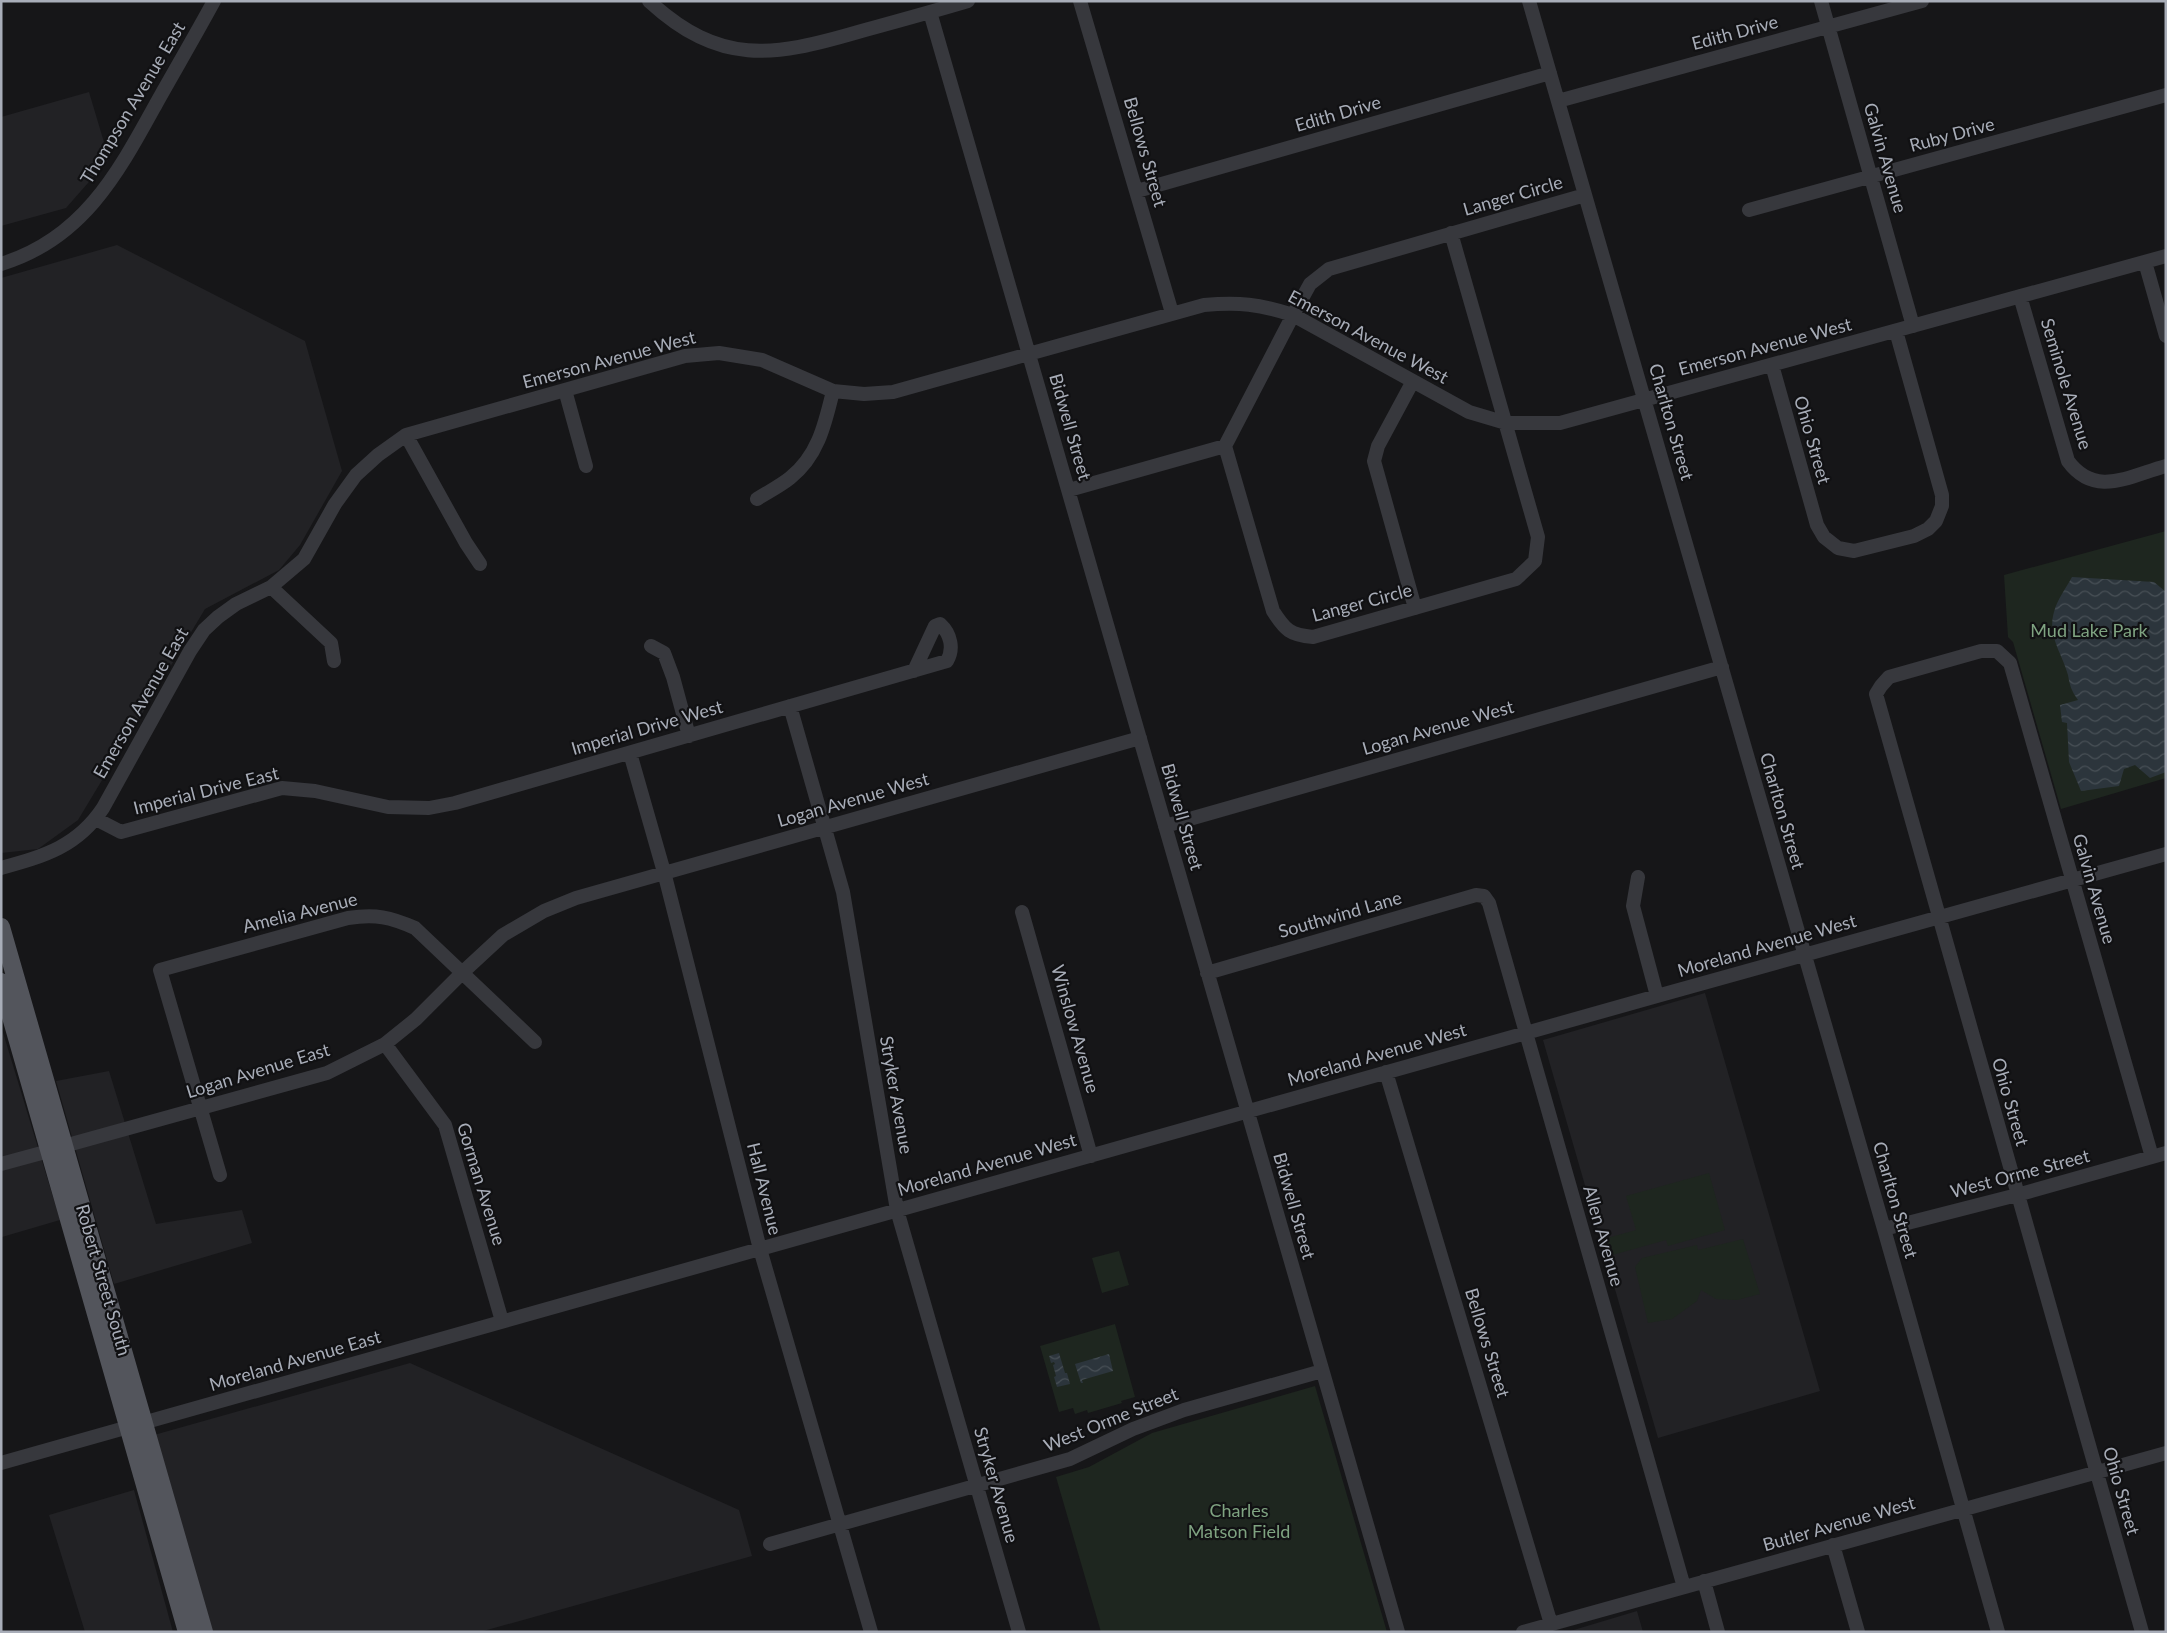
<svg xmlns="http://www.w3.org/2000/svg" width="2167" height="1633" viewBox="0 0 2167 1633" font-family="Lato,sans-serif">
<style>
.built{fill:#222225}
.park{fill:#1e261f}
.water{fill:url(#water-waves)}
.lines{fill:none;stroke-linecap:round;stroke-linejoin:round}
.minor{stroke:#37383d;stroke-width:14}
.major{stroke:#53555c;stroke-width:18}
.labels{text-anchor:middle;stroke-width:4.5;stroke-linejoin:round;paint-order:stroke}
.street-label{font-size:18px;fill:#a8adb8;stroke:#111113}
.park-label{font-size:18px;fill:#7fa381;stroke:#111113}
</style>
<defs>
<pattern id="water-waves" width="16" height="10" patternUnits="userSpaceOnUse" patternTransform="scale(1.25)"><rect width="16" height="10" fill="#2c353c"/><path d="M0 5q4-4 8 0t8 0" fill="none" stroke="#485056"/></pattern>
</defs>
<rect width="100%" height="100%" fill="#161618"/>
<path class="built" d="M89,92L109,159L66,208L1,226V117Z
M117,245L305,341L342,471L300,545L279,570L205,609L78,820L38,849L1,853V278Z
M1705,993L1820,1391L1658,1438L1543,1040Z
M1,1026L60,1220L2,1237L1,1233Z
M109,1071L156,1224L242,1210L252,1243L114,1284L56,1081Z
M410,1363L739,1510L752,1556L480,1632H210L154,1435Z
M134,1490L173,1632H85L49,1515Z
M1637,1611L1643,1632H1567Z"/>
<path class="park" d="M2166,531V778L2061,809L2013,642L2008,637L2004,575Z
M1709,1173L1725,1230L1668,1246L1666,1240L1609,1256L1604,1239L1636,1230L1626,1196Z
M1743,1239L1760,1294L1737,1300L1716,1299L1701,1290L1697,1301L1672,1319L1648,1323L1635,1267L1642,1258L1697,1245L1698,1250Z
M1119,1251L1129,1285L1102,1293L1092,1258Z
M1115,1324L1135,1397L1121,1401L1122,1403L1088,1413L1087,1410L1075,1414L1073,1408L1059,1412L1040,1346Z
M1315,1386L1387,1632H1101L1056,1477L1089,1467L1152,1433Z"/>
<path class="water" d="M2072,577L2154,582L2166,592V772L2150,778L2135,765L2124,769L2119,786L2081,791L2069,762L2067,723L2062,722L2060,705L2078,700C2071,690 2070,686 2068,675C2062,653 2047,636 2054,612C2057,600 2066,588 2072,577Z
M1059,1353L1065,1373H1067L1070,1384L1057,1387L1054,1377L1056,1376L1053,1365L1055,1364L1054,1362L1051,1363L1049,1356Z
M1109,1354L1113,1371L1082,1380L1083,1383H1081L1075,1364Z"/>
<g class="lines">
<path class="minor" d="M649,1C720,66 772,57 858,32C894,22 931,12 968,1
M1080,1L1172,313
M1529,1L1884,1229L1998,1632
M1821,1L1913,326
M930,12L1398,1632
M1558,101L1922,1
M1137,191L1550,73
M1749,210L2166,95
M1451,233L1538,537L1535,561L1516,579L1313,637C1290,635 1285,630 1273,611L1225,446L1293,315L1310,284L1329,269L1585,195
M2145,262L2166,336
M1,264C83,239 118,173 156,104C175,70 195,36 214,1
M2020,296L2068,461C2095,498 2129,476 2166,466
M1772,365L1817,525L1824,537L1838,548L1854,551L1914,536L1928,529L1936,521L1942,506V495L1896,331
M1413,381L1378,446L1374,461L1415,608
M565,390L586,466
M406,435L466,543L480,564
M1069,490L1225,446
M757,499C768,492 780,486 790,478C818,456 825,424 833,391
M271,587L331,643L334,661
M651,646L664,653L673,677L689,736
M790,706L843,892L897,1210L1019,1632
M630,753L664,872L760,1249L871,1632
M96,819L121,832L282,788L315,791L388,807L429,808L455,803L947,661C954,649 951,634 940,624L935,626L914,671
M1165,826L1722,667
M1,868C44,856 77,847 103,808L190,651L204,630L218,617L236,604L271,587L304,559L335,504L356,475L378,455L406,435L685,356L719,353L762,360L833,391L864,394L893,392L1204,305C1239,302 1259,304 1293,315L1469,412L1506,423H1560L2166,256
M1638,877L1633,906L1657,996
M1022,912L1091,1156
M1207,973L1476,895L1484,896L1489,903L1684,1587
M385,1044L445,1125L502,1321
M1386,1072L1551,1624
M64,1146L327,1073L385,1044L416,1019L463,972L503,935L544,911L576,898L1140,738
M1,1164L49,1151
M220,1175L160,970L348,918C376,914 390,917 415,928L535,1042
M1884,1229L2017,1195L2166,1153
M1,1463L1657,996L2166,854
M770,1544L1070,1459L1133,1429L1184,1410L1322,1371
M1833,1545L1858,1632
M1704,1581L1718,1632
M1523,1632L2166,1453
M2142,1632L1876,694L1881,686L1889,677L1981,651H1997L2010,663L2152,1157"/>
<path class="major" d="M1,927L204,1632
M1,982L187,1632"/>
</g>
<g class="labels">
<g class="street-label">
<text transform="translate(1735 33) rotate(-15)" y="6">Edith Drive</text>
<text transform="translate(133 103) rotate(-59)" y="6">Thompson Avenue East</text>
<text transform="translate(1338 114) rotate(-16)" y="6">Edith Drive</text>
<text transform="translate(1952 135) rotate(-15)" y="6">Ruby Drive</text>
<text transform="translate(1145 152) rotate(74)" y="6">Bellows Street</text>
<text transform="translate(1885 158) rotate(74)" y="6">Galvin Avenue</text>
<text transform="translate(1513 196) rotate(-16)" y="6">Langer Circle</text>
<text transform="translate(1368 337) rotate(28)" y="6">Emerson Avenue West</text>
<text transform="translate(1765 347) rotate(-15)" y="6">Emerson Avenue West</text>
<text transform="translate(609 360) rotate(-15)" y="6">Emerson Avenue West</text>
<text transform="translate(2066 384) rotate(73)" y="6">Seminole Avenue</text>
<text transform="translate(1671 422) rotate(74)" y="6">Charlton Street</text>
<text transform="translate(1070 427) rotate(74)" y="6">Bidwell Street</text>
<text transform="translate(1812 440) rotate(74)" y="6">Ohio Street</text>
<text transform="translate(1362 603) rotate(-15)" y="6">Langer Circle</text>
<text transform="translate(141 703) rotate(-60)" y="6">Emerson Avenue East</text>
<text transform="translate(647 728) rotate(-16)" y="6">Imperial Drive West</text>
<text transform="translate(1438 728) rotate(-16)" y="6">Logan Avenue West</text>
<text transform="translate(206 791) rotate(-14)" y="6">Imperial Drive East</text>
<text transform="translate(853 800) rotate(-16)" y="6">Logan Avenue West</text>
<text transform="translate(1782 811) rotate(74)" y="6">Charlton Street</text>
<text transform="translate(1182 817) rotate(74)" y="6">Bidwell Street</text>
<text transform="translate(2094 889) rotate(74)" y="6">Galvin Avenue</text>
<text transform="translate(300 913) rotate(-14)" y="6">Amelia Avenue</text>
<text transform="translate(1340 915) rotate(-16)" y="6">Southwind Lane</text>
<text transform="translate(1767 946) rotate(-16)" y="6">Moreland Avenue West</text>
<text transform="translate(1075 1029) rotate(74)" y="6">Winslow Avenue</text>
<text transform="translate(1377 1055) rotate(-16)" y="6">Moreland Avenue West</text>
<text transform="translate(258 1071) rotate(-17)" y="6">Logan Avenue East</text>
<text transform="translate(896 1095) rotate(80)" y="6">Stryker Avenue</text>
<text transform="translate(2010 1102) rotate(74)" y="6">Ohio Street</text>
<text transform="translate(987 1165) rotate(-16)" y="6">Moreland Avenue West</text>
<text transform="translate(2020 1174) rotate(-15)" y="6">West Orme Street</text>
<text transform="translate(481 1184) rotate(73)" y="6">Gorman Avenue</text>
<text transform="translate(764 1189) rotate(76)" y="6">Hall Avenue</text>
<text transform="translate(1895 1200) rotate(74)" y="6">Charlton Street</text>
<text transform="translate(1294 1206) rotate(74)" y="6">Bidwell Street</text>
<text transform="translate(1603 1236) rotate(74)" y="6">Allen Avenue</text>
<text transform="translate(103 1280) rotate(74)" y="6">Robert Street South</text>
<text transform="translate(1487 1343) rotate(73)" y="6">Bellows Street</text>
<text transform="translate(295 1361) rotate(-16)" y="6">Moreland Avenue East</text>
<text transform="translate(1111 1420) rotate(-22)" y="6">West Orme Street</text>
<text transform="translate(996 1485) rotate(74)" y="6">Stryker Avenue</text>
<text transform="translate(2121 1491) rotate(74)" y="6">Ohio Street</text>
<text transform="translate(1839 1524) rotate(-16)" y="6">Butler Avenue West</text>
</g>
<g class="park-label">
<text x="2089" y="637">Mud Lake Park</text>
<text x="1239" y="1517">Charles<tspan x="1239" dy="21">Matson Field</tspan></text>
</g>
</g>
<rect width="2167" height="1633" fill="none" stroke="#a8adb8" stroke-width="5"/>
</svg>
